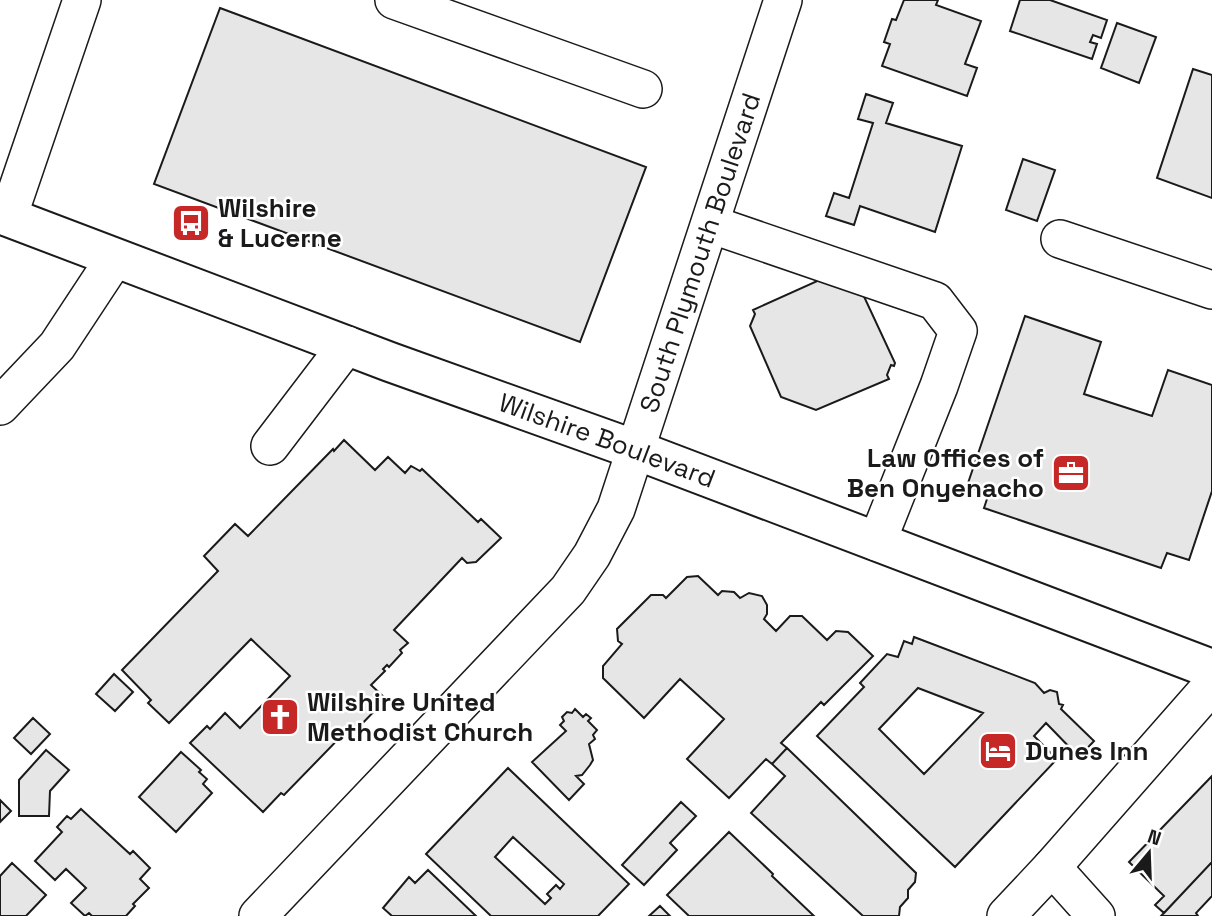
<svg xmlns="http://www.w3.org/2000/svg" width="1212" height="916" viewBox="0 0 1212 916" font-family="'Space Grotesk',sans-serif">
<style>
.building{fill:#e6e6e6;stroke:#1a1a1a;stroke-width:2;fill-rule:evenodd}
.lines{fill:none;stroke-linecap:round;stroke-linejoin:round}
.minor-casing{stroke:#1a1a1a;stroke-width:40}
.major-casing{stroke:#1a1a1a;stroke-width:42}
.minor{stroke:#fff;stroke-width:37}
.major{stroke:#fff;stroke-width:38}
.labels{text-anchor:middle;stroke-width:5;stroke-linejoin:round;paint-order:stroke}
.poi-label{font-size:26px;font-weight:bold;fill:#1a1a1a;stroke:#fff;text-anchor:start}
.street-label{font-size:26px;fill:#1a1a1a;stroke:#fff}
</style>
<rect width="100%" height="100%" fill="#fff"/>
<path class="building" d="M904,0H938L936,5L981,21L965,64L977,68L967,96L882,66L890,44L884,42L892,19L896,20Z
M1020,0H1050L1107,20L1101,38L1093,35L1090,42L1097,44L1092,59L1010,31Z
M220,8L646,167L580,342L154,184Z
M1117,23L1156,37L1139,83L1101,68Z
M1193,69L1212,75V198L1157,178Z
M866,94L893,103L886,123L962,146L935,232L860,206L854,225L826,216L834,193L849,198L873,123L858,119Z
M1023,159L1055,170L1037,221L1006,210Z
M826,277L861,290L895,363L894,366L891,365L887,375L889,379L816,410L781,397L750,326L755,314L753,310Z
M1025,316L1101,342L1084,394L1152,416L1168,370L1212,385V491L1189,560L1167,553L1161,568L984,508L989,493L967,486Z
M344,440L375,470L388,457L405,473L411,466L420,471L422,469L478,522L481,519L501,538L476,562L467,563L462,558L394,630L408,643L400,650L402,653L389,667L387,665L383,669L385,671L371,685L386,699L356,730L352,725L284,795L281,793L263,812L190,743L207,726L210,729L225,713L240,728L290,676L251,639L169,723L148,703L151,700L122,670L218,571L204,556L235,524L248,536L333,449L334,451Z
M698,576L718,595L722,591L734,592L740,598L749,593L762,596L767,605V614L764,619L776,631L790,616H802L827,640L836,631L848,632L873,656L824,705L821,702L781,743L787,748L772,764L766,759L729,798L687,759L724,719L680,679L644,718L603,678V666L622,644L618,641L617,629L651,595H663L666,598L687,577Z
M914,637L1035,683L1044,693L1050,690L1057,692L1059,704L1063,705L1061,709L1094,741L1079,757L1046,723L1034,736L1057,759L955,867L817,736L864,687L860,683L887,654L898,657L904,641L912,644ZM918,688L983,713L924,774L879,729Z
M114,674L133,692L115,711L96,694Z
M575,709L583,717L586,714L591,718L588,721L597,730L593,735L595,739L589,744L593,760L590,765L582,775L576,776L584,784L569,800L532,762L566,731L560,725L564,721L562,717L567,712L572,713Z
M33,718L50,734L31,754L14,738Z
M787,748L916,873L915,882L908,890V898L900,907L899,916H863L751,813L785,776L772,764Z
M46,750L69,770L50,791L49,816H19V780Z
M181,752L201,770L199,772L207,779L203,784L212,793L176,832L139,797Z
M508,768L629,884L598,916H491L426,854ZM513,837L564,884L560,889L556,885L547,894L551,898L545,904L495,857Z
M1212,776V862L1164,913L1155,905L1164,896L1129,862Z
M0,800L11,811L0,822Z
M681,802L696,816L670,843L677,850L644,885L622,865Z
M81,809L130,854L133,851L150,868L140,879L149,888L133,904L135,906L126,916H92L89,913L85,916L71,903L86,888L66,869L55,880L35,861L62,832L57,827L67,816L71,819Z
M729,832L773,874L772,876L814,916H689L667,895Z
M1212,862V896L1196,913L1198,916H1161Z
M12,863L46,895L26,916H0V876Z
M428,870L476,916H392L383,908L409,877L415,883Z
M660,906L670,916H649Z"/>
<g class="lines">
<g class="minor-casing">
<g id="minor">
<path d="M394,0L643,89"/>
<path d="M8,217L82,0"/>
<path d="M710,224L935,301L958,331L939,386L877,542"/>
<path d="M1060,239L1212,290"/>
<path d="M0,406L57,346L115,258"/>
<path d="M270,446L347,345"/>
<path d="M1052,867L1096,916"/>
<path id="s1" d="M258,916L568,590L592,555L616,509L783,0"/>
<path d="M1006,916L1052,867L1212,685"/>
</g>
</g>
<g class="major-casing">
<g id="major">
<path id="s2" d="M0,214L390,362L636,450L1212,669"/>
</g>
</g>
<use href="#minor" class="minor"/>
<use href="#major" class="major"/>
</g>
<defs>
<g id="bus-square" transform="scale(2.0125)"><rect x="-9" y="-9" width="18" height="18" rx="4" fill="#c62828" stroke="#fff"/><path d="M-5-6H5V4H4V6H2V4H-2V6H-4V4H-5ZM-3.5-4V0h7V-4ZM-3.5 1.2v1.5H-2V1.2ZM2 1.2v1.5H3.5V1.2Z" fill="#fff"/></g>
<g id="office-square" transform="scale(2.0125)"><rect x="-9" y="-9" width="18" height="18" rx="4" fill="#c62828" stroke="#fff"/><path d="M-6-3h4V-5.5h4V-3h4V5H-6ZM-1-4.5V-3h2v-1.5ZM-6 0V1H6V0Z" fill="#fff"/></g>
<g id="church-square" transform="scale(2.0125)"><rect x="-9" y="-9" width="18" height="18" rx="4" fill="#c62828" stroke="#fff"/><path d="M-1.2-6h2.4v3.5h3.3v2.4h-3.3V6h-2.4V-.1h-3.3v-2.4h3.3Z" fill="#fff"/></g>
<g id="hotel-square" transform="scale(2.0125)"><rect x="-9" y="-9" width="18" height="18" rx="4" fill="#c62828" stroke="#fff"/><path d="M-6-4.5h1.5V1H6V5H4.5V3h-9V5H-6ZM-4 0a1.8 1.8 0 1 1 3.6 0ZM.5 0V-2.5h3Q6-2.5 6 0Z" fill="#fff"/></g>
</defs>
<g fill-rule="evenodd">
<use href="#bus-square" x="191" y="223"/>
<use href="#office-square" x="1071" y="473"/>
<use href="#church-square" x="280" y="717"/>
<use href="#hotel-square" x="998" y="751"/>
</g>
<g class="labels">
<g class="poi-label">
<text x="218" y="217">Wilshire<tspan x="218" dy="30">&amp; Lucerne</tspan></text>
<text x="1044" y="467" text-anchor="end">Law Offices of<tspan x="1044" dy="30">Ben Onyenacho</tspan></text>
<text x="307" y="711">Wilshire United<tspan x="307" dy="30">Methodist Church</tspan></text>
<text x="1025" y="760">Dunes Inn</text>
</g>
<g class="street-label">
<text dy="9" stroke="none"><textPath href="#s1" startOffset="814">South Plymouth Boulevard</textPath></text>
<text dy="9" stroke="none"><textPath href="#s2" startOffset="648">Wilshire Boulevard</textPath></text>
</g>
</g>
<g transform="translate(1149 853) rotate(19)" stroke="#ffffff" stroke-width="5" paint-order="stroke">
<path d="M0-5L12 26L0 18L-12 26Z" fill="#1a1a1a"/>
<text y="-10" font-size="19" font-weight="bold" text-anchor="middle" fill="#1a1a1a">N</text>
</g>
</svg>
